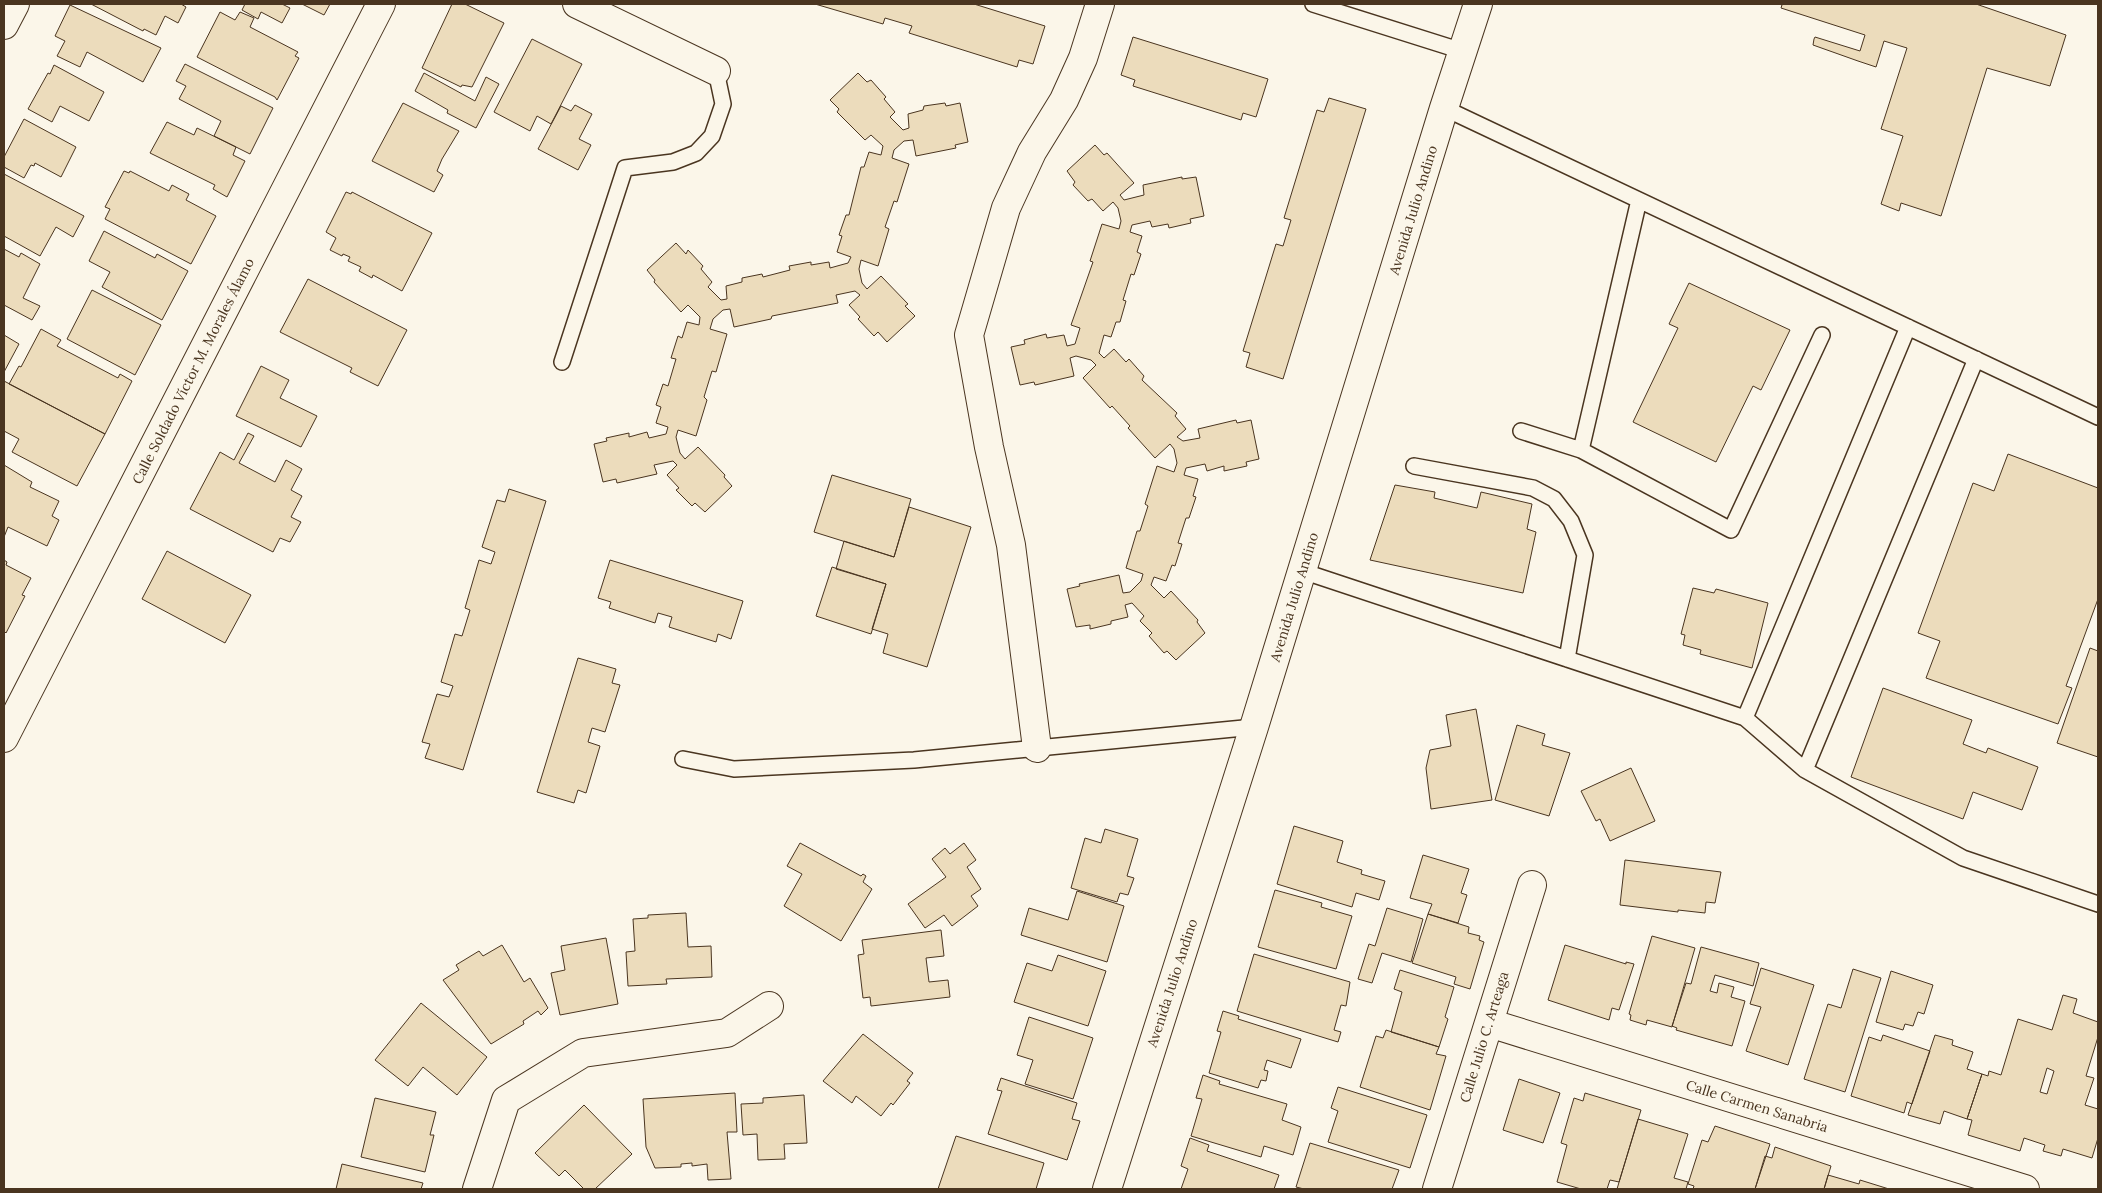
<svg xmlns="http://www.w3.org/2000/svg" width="2102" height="1193" viewBox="0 0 2102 1193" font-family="Lora,serif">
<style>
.building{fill:#ecdcbc;stroke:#4a3520;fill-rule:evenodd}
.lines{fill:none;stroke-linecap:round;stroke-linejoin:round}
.service-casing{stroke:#4a3520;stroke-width:18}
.minor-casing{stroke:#4a3520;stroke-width:30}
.tertiary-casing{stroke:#4a3520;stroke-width:30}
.service{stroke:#fbf6e9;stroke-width:15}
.minor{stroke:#fbf6e9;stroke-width:28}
.tertiary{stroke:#fbf6e9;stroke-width:28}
.labels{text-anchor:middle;stroke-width:4;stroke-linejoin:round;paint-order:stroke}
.street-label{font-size:14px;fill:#4a3520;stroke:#fbf6e9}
</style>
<rect width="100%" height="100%" fill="#fbf6e9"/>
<path class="building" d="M91,4H181L186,7L178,23L165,16L156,35L144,29L143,31Z
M245,4H282L290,8L282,23L261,12L258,19L242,10Z
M302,4H330L324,15Z
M452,4H465L504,23L472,87L462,85L461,87L422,68Z
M815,4H974L1045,26L1033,64L1019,60L1017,67L909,33L912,26L885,18L883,24Z
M1779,4H1976L2066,35L2050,86L1987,68L1941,216L1901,203L1899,211L1881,204L1903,136L1881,129L1907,48L1884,41L1876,67L1858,61L1813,45L1814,39L1815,37L1860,51L1865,35L1781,8L1782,5Z
M70,5L161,48L143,82L87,52L80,67L57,56L65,41L55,36Z
M220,12L235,20L240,12L254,18L250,27L298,52L295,56L299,58L277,100L275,97L197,57Z
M1133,37L1268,79L1256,117L1243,113L1241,120L1133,86L1135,80L1121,75Z
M532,39L582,64L551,124L537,116L530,131L494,112Z
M185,64L273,108L250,154L214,136L221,121L179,99L186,86L176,81Z
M54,65L104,92L89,121L60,106L52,122L28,109L48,73L50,74Z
M424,73L475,101L486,77L499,84L476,128L447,113L448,110L415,91Z
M858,73L867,82L871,80L886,97L884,99L895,112L890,117L903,130L909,128L908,114L923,110L924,106L945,103L946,106L960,103L968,142L955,145L956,148L916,156L913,140L904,141L894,150L892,158L909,164L897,202L894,201L885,227L889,229L878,266L861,260L859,269L862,283L867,289L881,276L908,304L905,306L915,316L887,342L878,332L874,336L858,319L860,317L849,305L860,295L855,291L836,295L838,303L772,316L771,319L734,327L730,309L723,310L713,319L710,329L727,334L716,372L712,371L704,397L707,400L696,436L678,430L676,437L680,453L685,459L698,447L725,475L724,477L732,486L705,512L695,503L692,506L676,490L679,488L667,475L677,465L673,461L654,465L657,474L617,483L616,479L603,482L594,444L607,441L606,438L629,433V437L647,432L649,438L666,434L668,427L656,423L661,407L656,405L663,384L668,386L676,359L671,358L678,336L682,338L687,322L699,325L700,317L688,305L681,312L654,282L655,280L647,270L676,243L686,254L688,250L703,266L701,269L712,282L708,287L721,300L727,299L726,286L742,282V278L762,274L763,277L790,270L789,266L811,262V265L829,262L830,268L848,263L851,257L837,252L842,236L839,235L846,215H849L861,167H864L869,152L881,155L883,146L871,135L865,140L837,112L839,109L830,100Z
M1329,98L1366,109L1283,379L1246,367L1250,353L1243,351L1276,244L1283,246L1291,220L1284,218L1317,110L1324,112Z
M403,103L459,131L442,159L437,171L443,175L434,192L372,161Z
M575,105L592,114L579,139L591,145L578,170L538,149L561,106L571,111Z
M24,119L76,147L61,177L35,163L34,166L31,165L24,178L4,167V157Z
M167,122L194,135L197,128L236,147L233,155L245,161L227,197L213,189L215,185L150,153Z
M1095,145L1104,155L1107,153L1134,183L1120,195L1124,200L1144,195L1143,185L1182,177V179L1196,177L1204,216L1190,219L1191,223L1169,228L1168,224L1152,227L1150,221L1132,225L1130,232L1142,236L1137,252L1141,254L1134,275L1131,274L1123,300L1126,301L1120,322H1116L1111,337L1104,335L1099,353L1104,358L1114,349L1126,362L1129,359L1144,376L1142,380L1177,413L1175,416L1186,429L1177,437L1183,441L1200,438L1198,429L1236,420L1237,423L1251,420L1259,459L1246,462L1247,466L1224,471V466L1207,471L1205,464L1186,468L1184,475L1198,479L1193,496L1196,497L1189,518H1186L1178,543L1182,544L1175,566L1172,565L1166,581L1154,577L1151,585L1164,598L1171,591L1198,620L1197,622L1205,633L1176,660L1167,651L1164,653L1149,636L1152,633L1140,621L1144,616L1132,603L1125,605L1128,617L1111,621V624L1090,629V625L1076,627L1067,589L1080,586L1079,584L1119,575L1123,593L1130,592L1141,581L1143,574L1126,568L1137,531H1140L1148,506L1145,504L1157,466L1174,472L1177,463L1174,449L1170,444L1155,458L1128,428L1130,426L1112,406L1110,408L1083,378L1096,365L1091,360L1076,356L1070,358L1074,376L1035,385L1034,382L1020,385L1011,347L1025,344L1024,340L1046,334L1047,338L1064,335L1067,346L1075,344L1080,328L1071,325L1093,262L1090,261L1102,224L1119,229L1121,221L1118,208L1113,202L1103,211L1092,199L1088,201L1073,185L1075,182L1067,171Z
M124,171L129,173L130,171L169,191L172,185L189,194L186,200L216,216L191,264L105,219L110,209L105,207Z
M4,174L84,216L73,237L56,227L40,256L4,236Z
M346,192L351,194L352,192L432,233L402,291L373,275L372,278L359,271L361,267L348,261L350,257L343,254L342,256L330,250L336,238L326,232Z
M104,231L155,258L157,254L188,271L162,320L102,287L110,272L89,261Z
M4,249L19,257L21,253L40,264L23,298L40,306L32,320L4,305Z
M308,279L407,330L378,386L350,372L352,368L280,332Z
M1689,283L1790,330L1761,390L1753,386L1716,462L1633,422L1678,328L1669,324Z
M92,290L161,325L135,375L67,339Z
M41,329L61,340L57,346L118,378L120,374L132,381L105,434L9,384L19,366L21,367Z
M4,335L19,344L4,372Z
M261,366L289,380L280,398L317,416L301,447L236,416Z
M4,381L105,434L77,486L12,452L19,439L4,431Z
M248,433L254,436L239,463L275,482L286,460L302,469L291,490L302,496L291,517L301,522L290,542L280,538L273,552L190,509L220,452L234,460Z
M2008,454L2098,488V599L2066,686L2072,688L2058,724L1926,678L1940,641L1918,633L1973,483L1994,491Z
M4,465L32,482L30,487L59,501L52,516L59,520L47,546L8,527L4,537Z
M832,475L911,499L894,557L814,532Z
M1395,485L1435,492L1434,498L1477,508L1481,492L1532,504L1527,529L1536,532L1523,593L1370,560Z
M509,489L546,501L463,770L425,758L430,744L422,742L437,694L449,697L453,686L441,682L455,634L462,636L470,610L465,608L479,560L491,564L495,552L482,547L497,500L505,502Z
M909,507L971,527L927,667L883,653L888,634L872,629L886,584L836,569L844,541L894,557Z
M167,551L251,595L225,643L142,599Z
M4,560L7,562L6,565L31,578L22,595L25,596L6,633L4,631Z
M610,560L743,601L731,639L718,634L716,642L669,627L672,617L658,613L655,623L609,608L611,602L598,598Z
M832,567L886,584L871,634L816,616Z
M1693,588L1714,593L1716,589L1768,603L1752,668L1700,654L1701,650L1683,645L1685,635L1681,634Z
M2090,648L2098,651V757L2057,743Z
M578,658L616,669L612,683L620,685L605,732L592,728L588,742L600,746L586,793L578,790L574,803L537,792Z
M1883,688L1972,720L1963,744L1986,753L1988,748L2038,767L2022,810L1973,792L1963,819L1851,777Z
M1476,709L1492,800L1431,809L1426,768L1430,750L1451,746L1446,715Z
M1517,725L1545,734L1542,745L1570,753L1549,816L1495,800Z
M1631,768L1655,821L1610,841L1600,819L1596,821L1581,791Z
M1294,826L1343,841L1337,862L1362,870L1361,874L1385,881L1379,900L1356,893L1352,907L1277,884Z
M1105,829L1138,839L1127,876L1134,878L1128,895L1120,893L1117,902L1071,888L1085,838L1101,843Z
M800,843L861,876L863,874L866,876L863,882L872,889L841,941L784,906L802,874L787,866Z
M964,843L976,860L967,867L981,889L971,896L978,906L952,926L944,915L925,928L908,904L946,877L932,859L945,848L950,854Z
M1423,855L1469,869L1461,893L1467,895L1458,923L1428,914L1432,904L1410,898Z
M1625,860L1721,872L1715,903L1706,902L1705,913L1678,910V912L1620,905Z
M1275,890L1322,903L1321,907L1352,916L1336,969L1258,947Z
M1077,891L1124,906L1107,962L1021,935L1029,908L1068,920Z
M1387,908L1423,919L1411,962L1382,953L1372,983L1358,979L1369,944L1375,946Z
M686,913L688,947L711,946L712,977L666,979L667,984L628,986L626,952L635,951L633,919L648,918V915Z
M1428,914L1469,927L1468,933L1480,936L1479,940L1484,942L1470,989L1454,984L1456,977L1412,963Z
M941,930L944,956L926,958L929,982L948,980L950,997L871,1006L870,997L863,998L858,955L864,954L862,940Z
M1652,936L1695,948L1672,1027L1647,1020L1646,1025L1630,1020L1631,1015L1629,1014Z
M606,938L618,1004L560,1015L551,973L565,970L561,946Z
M502,945L524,982L530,978L548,1008L541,1015L538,1011L523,1021L524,1024L491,1044L443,980L459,970L456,965L479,951L483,956Z
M1565,945L1626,964V962L1634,964L1619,1010L1612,1008L1609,1020L1548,1000Z
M1701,947L1759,963L1753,986L1715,975L1710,991L1717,993L1719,983L1734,987L1731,997L1745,1001L1732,1046L1676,1030L1677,1028L1672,1026L1686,983L1691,984Z
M1254,954L1350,982L1346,1006L1341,1005L1334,1030L1341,1032L1338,1042L1237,1011Z
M1058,955L1106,971L1088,1026L1014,1002L1027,963L1052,971Z
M1761,968L1814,985L1788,1065L1746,1051L1761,1007L1750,1004Z
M1853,969L1881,978L1845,1092L1804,1079L1828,1004L1841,1008Z
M1400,970L1454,987L1445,1017L1448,1019L1439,1047L1391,1032L1402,992L1394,989Z
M1891,971L1933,985L1924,1014L1918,1012L1913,1026L1905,1024L1903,1030L1876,1022Z
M2063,995L2077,999L2073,1013L2098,1022V1037L2086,1076L2094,1078L2085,1105L2098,1109V1138L2092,1158L2063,1149L2061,1156L2043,1151L2045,1145L2024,1138L2020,1151L1968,1135L1972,1120L1967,1119L1982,1074L1988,1076L1989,1071L2001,1075L2018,1019L2052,1030ZM2047,1068L2054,1071L2047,1094L2040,1092Z
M421,1003L487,1057L457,1095L423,1067L408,1086L375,1060Z
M1223,1011L1239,1016L1238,1019L1301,1039L1291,1068L1267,1060L1264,1070L1268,1071L1266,1081L1261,1080L1258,1088L1209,1073L1221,1032L1217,1031Z
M1029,1017L1093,1038L1073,1099L1025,1084L1033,1060L1017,1055Z
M1386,1030L1439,1047L1436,1054L1446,1056L1430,1110L1360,1087L1376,1036L1383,1038Z
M863,1034L913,1073L907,1081L910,1083L893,1105L891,1103L881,1116L856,1096L852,1103L823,1081Z
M1883,1035L1930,1051L1912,1104L1907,1102L1904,1113L1851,1096L1869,1037L1881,1041Z
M1935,1035L1953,1040L1952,1045L1973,1052L1967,1069L1982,1074L1967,1119L1944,1111L1940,1124L1908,1115Z
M1203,1075L1220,1081L1219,1084L1287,1104L1282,1120L1301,1127L1293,1155L1264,1146L1261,1157L1191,1136L1202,1099L1196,1098Z
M1001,1078L1077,1103L1072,1119L1080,1121L1067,1160L988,1134L1002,1091L997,1090Z
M1519,1079L1560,1093L1543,1143L1503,1130Z
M1338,1087L1427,1115L1410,1168L1328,1142L1338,1111L1331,1108Z
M735,1093L737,1132H727L731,1179L708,1180L707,1164L692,1166V1163L681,1164V1167L655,1168L646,1147L643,1099Z
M1585,1093L1641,1110L1619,1182L1610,1180L1607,1189H1581L1557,1182L1567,1145L1561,1143L1574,1098L1583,1101Z
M804,1095L807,1143L784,1144L785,1159L758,1160L757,1134L743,1135L741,1104L763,1103V1098Z
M375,1098L436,1112L430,1135H434L425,1172L361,1157Z
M584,1105L632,1154L595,1189H584L565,1170L559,1176L535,1153Z
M1638,1119L1688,1134L1674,1178L1688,1182L1686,1189H1617Z
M1715,1126L1770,1144L1755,1189H1693L1694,1186L1688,1184L1702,1140L1708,1142Z
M956,1136L1044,1163L1036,1189H938Z
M1190,1138L1209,1145L1207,1151L1279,1175L1274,1189H1181L1188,1169L1181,1166Z
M1310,1143L1399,1170L1392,1189H1304L1296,1187Z
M1775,1147L1831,1166L1824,1189H1755L1765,1156L1772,1158Z
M342,1164L423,1183L421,1189H336Z
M1828,1175L1859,1184L1860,1180L1889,1189H1824Z"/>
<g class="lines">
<g class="service-casing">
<path id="service" d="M1313,4L1462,51
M1444,108L2098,417
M1639,200L1581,450L1731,530L1822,335
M562,362L625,168L673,162L696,153L712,136L723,104L716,71
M1521,431L1581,450
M1414,466L1533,488L1554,499L1571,521L1585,555L1567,659
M1302,571L1745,718L1805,770L1963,858L2098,904
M1745,718L1908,327
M683,759L734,769L914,760L1254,727
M1805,770L1976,359"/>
</g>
<g class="minor-casing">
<path id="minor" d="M577,4L716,71
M4,25L15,4
M4,738L381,4
M1037,748L1011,545L989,447L969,335L1006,208L1032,152L1064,100L1083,58L1100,4
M1489,1023L2025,1189
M477,1189L506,1100L583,1053L727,1033L769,1006
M1437,1189L1532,885"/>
</g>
<g class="tertiary-casing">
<path id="tertiary" d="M1107,1189L1254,727L1444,108L1478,4"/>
</g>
<use href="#service" class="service"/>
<use href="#minor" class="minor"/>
<use href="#tertiary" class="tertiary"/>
</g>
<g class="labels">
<g class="street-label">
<text transform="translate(1413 210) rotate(-73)" y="5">Avenida Julio Andino</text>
<text transform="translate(193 371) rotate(-63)" y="5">Calle Soldado Víctor M. Morales Álamo</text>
<text transform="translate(1294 597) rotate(-73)" y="5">Avenida Julio Andino</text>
<text transform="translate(1172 983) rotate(-72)" y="5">Avenida Julio Andino</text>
<text transform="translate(1484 1037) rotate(-73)" y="5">Calle Julio C. Arteaga</text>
<text transform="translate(1757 1106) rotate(17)" y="5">Calle Carmen Sanabria</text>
</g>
</g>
<rect width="2102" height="1193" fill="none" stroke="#4a3520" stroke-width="10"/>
</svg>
